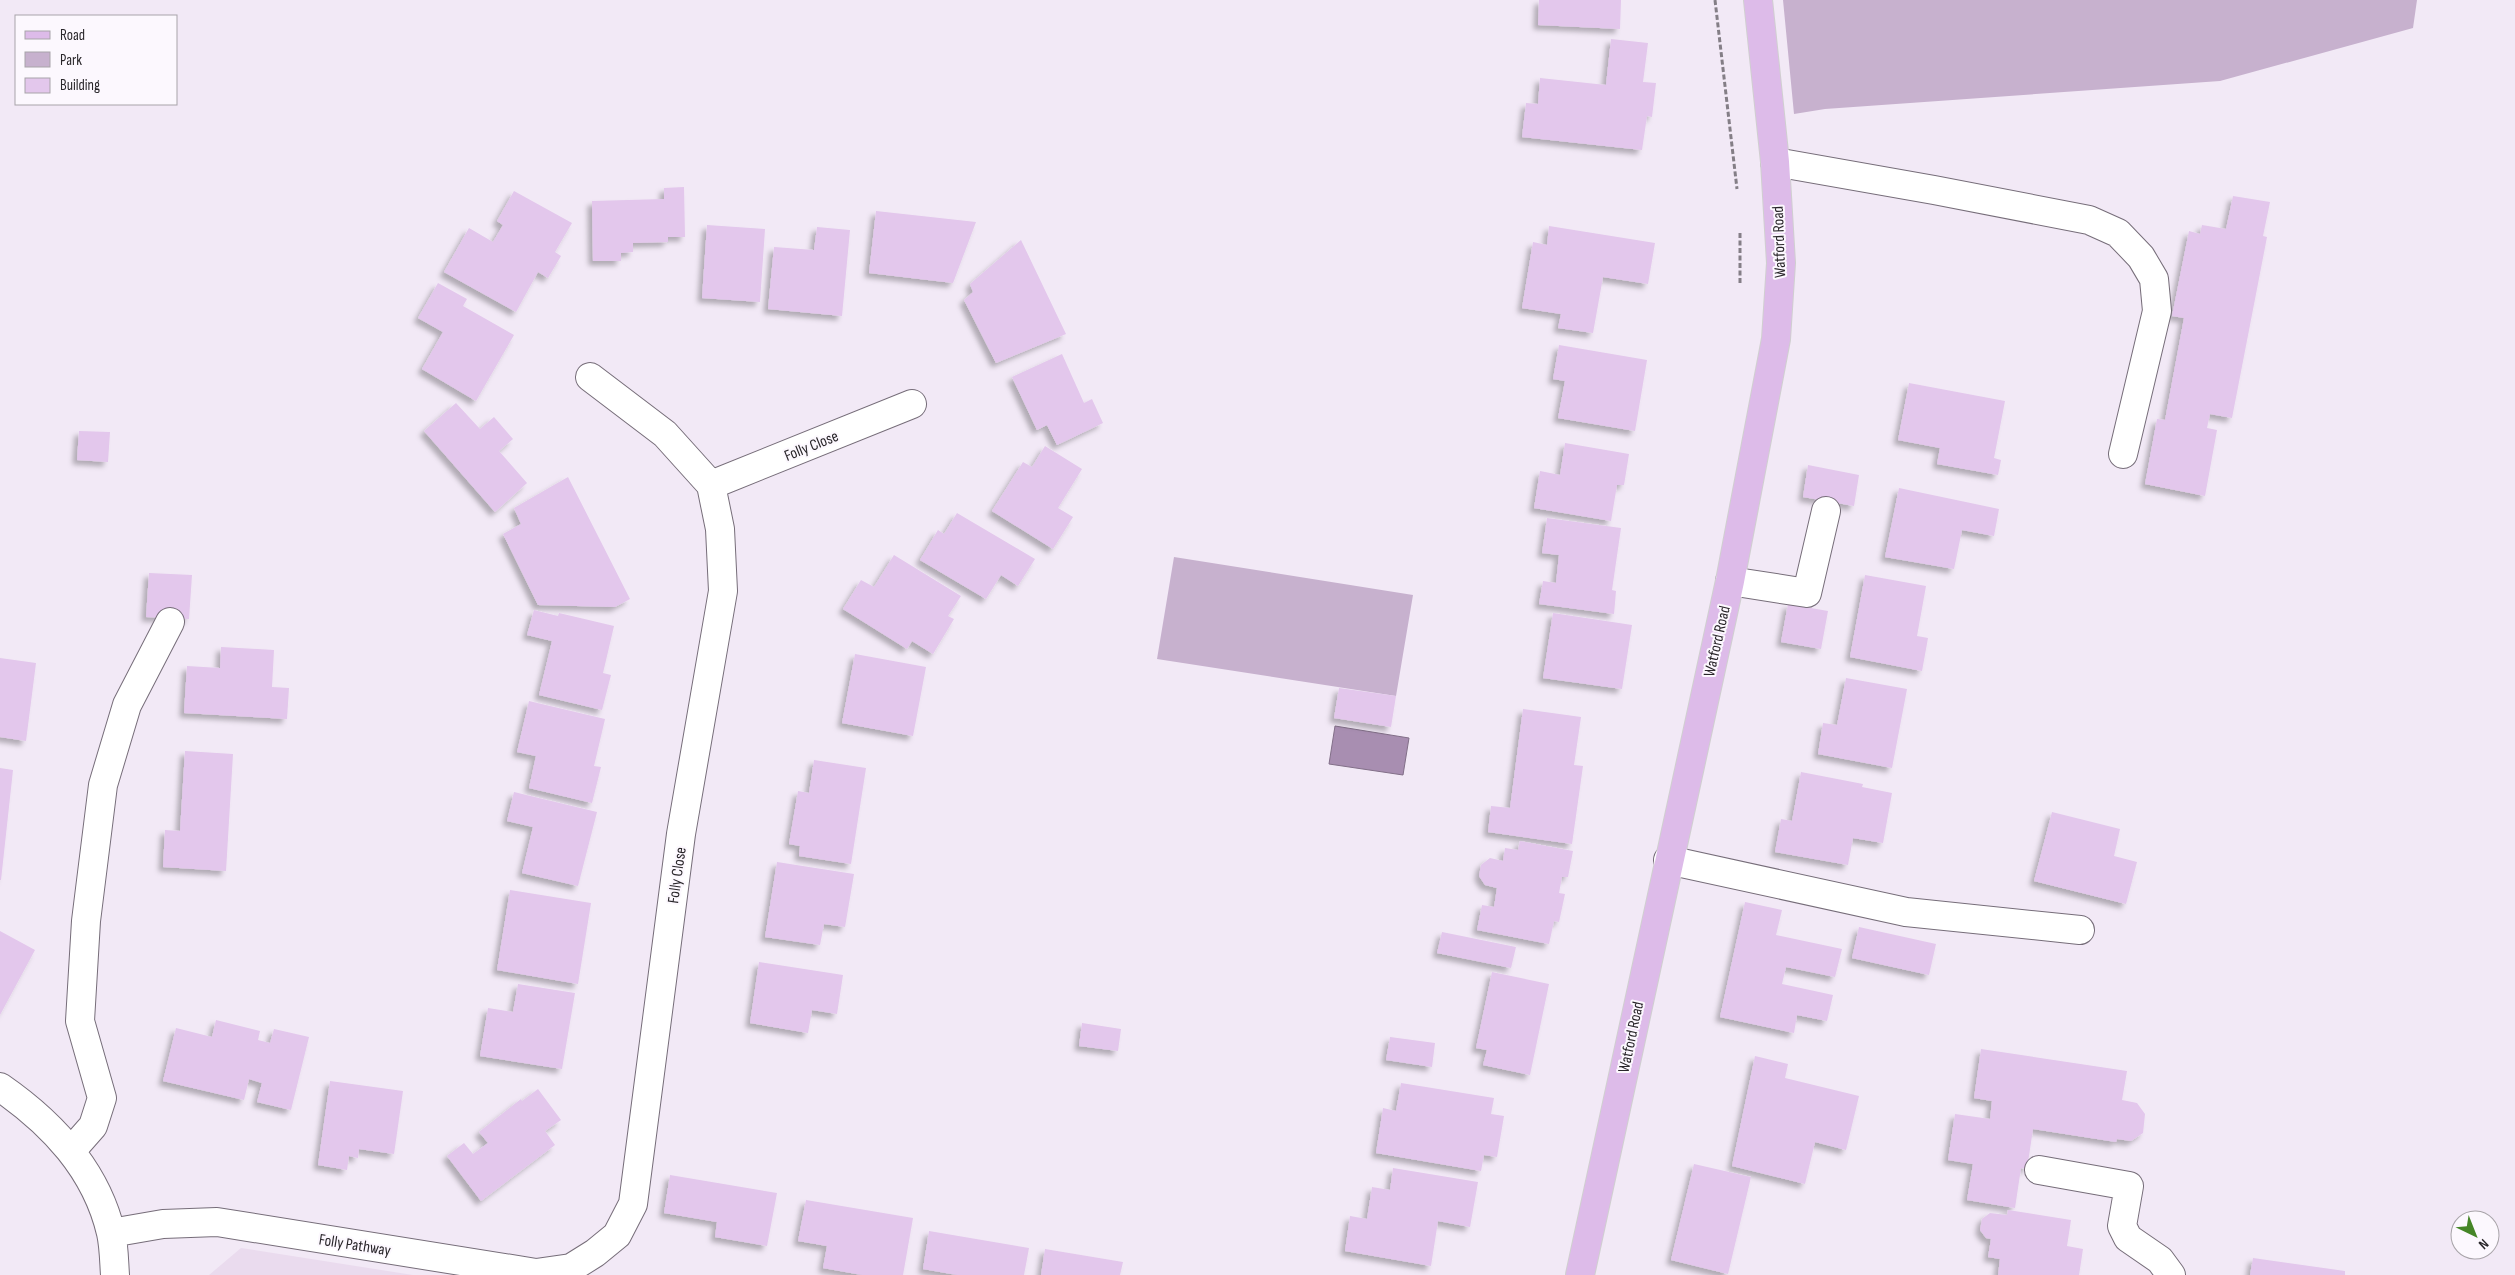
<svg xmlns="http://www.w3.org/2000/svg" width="2515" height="1275" viewBox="0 0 2515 1275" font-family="'Sofia Sans Condensed',sans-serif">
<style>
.built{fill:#eadbee}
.green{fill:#c7b1ce}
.water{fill:#a88eb1;stroke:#826f88}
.building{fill:#e3c7ec;filter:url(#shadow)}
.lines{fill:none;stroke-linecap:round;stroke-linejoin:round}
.minor-casing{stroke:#766d79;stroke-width:30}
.major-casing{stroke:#d0cfd0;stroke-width:30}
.path{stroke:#847e86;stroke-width:3;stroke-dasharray:5 2.5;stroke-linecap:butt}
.minor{stroke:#fff;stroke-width:28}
.major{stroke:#ddbbe9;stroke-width:28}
.labels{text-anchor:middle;stroke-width:4;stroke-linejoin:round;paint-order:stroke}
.street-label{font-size:16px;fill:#29262a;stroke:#fcf8fe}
</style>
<defs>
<filter id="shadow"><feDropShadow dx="-4.5" dy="4.5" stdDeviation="2.5" flood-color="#0004"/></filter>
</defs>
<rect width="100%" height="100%" fill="#f2e9f6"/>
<path class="built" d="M241,1248L413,1275H209Z"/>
<path class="green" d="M1783,0H2417L2413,28L2220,81L1825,109L1794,114Z
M1174,557L1413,595L1396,696L1157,659Z"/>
<path class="water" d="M1335,726L1409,738L1403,775L1329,764Z"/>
<path class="building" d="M1539,0H1621L1620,29L1538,25Z
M1611,39L1648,43L1643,82L1656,83L1652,117L1647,116L1642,150L1522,137L1526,103L1538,104L1540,78L1606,85Z
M684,187L685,237H668V242L633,243V252L621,253V261H593L592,201L664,199V188Z
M514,191L572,223L555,252L561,256L548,278L538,272L516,312L444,272L469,228L493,242L503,225L497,221Z
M2233,196L2270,202L2263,236L2267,237L2232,418L2210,414L2207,428L2217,430L2205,496L2145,484L2157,419L2165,420L2184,318L2172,316L2189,231L2200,234L2202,225L2226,229Z
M876,211L976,222L953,283L869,273Z
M707,225L765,229L760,302L702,298Z
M1549,226L1655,243L1648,284L1603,277L1593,333L1558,328L1561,314L1522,308L1533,242L1547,245Z
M817,227L850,230L842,316L768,309L774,247L814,250Z
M1021,240L1066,334L996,363L964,300L973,292L970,284Z
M438,283L467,299L463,306L514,335L476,401L422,369L443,332L418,318Z
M1559,345L1647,360L1635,431L1558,418L1565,381L1553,379Z
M1062,354L1084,403L1092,399L1103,423L1057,445L1047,425L1037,430L1012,377Z
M1909,383L2005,401L1994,458L2001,460L1998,475L1937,464L1940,448L1898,440Z
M456,403L480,429L494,417L513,439L499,451L527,483L495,512L424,431Z
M79,431L110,432L108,462L77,460Z
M1565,443L1629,454L1624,485H1617L1611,521L1534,508L1540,471L1560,475Z
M1045,446L1082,469L1058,508L1073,517L1053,549L992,511L1023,462L1032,467Z
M1808,465L1859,475L1854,506L1803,497Z
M568,477L630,599L615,607L538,605L503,534L521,524L514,508Z
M1899,488L1999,509L1994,536L1962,530L1954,569L1885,557Z
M957,513L1035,559L1018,586L1001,575L986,599L920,560L938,530L944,534Z
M1547,518L1621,528L1612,590L1616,591L1614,614L1539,604L1543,581L1556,583L1559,555L1542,553Z
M894,555L961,596L948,616L954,619L933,654L912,641L907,649L843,609L861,580L874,587Z
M149,573L192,575L189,619L146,617Z
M1865,575L1926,586L1917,636L1928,638L1922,671L1850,657Z
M1788,604L1828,611L1821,649L1781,642Z
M534,610L558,616L559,613L614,626L603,673L611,675L602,710L539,695L552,641L527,635Z
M1553,613L1632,625L1622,689L1543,678Z
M221,647L274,650L272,687L289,688L287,719L184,713L187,666L220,668Z
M855,654L926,667L913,736L842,723Z
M0,658L36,663L26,741L0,737Z
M1846,678L1907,689L1892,768L1818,754L1823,723L1837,725Z
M1339,688L1396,696L1391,727L1334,718Z
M529,701L605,719L594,766L601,767L592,803L529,788L536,756L517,752Z
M1523,709L1581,717L1574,765L1583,766L1572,844L1488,832L1491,806L1510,808Z
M185,751L233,754L226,871L163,867L165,830L180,831Z
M814,760L866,768L851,864L799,856L800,846L789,844L798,791L809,793Z
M0,768L13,770L1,880H0Z
M1801,772L1863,784L1862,787L1892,793L1883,843L1853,838L1848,865L1775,852L1781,819L1792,821Z
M514,792L597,812L578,886L522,873L533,827L507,821Z
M2052,812L2120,829L2114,856L2137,862L2126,904L2034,881Z
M1520,841L1573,851L1568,877H1562L1559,893L1565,894L1559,922L1554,921L1549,944L1477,930L1482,905L1494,907L1497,888L1485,885L1479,876L1481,865L1490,858L1503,861L1505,848L1518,850Z
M777,862L854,874L845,927L824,924L820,945L765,937Z
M510,890L591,903L578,984L497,970Z
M1745,902L1782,910L1776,935L1842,949L1835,977L1786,967L1782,984L1833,995L1827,1021L1797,1015L1794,1033L1720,1017Z
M1859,927L1936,944L1929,975L1852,958Z
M0,931L35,950L0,1015Z
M1442,932L1516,947L1511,968L1437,953Z
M759,962L843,975L837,1014L812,1010L808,1033L750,1023Z
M1492,972L1549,984L1530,1075L1483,1065L1487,1050L1476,1048Z
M518,984L575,993L562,1069L480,1056L488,1008L513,1012Z
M216,1020L260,1031L258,1040L270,1043L274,1029L309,1037L291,1110L257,1102L262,1083L249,1079L244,1100L163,1081L176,1028L212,1037Z
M1082,1023L1121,1029L1118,1051L1079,1046Z
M1390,1037L1435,1043L1432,1067L1386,1060Z
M1981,1049L2127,1071L2122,1100L2137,1103L2145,1114L2143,1133L2131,1141L2117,1139L2116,1142L2033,1129L2027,1169L2021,1168L2015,1208L1967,1200L1973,1164L1948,1160L1955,1114L1990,1119L1992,1101L1974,1098Z
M1755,1056L1788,1064L1785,1078L1859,1096L1846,1150L1815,1142L1805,1184L1732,1166Z
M330,1081L403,1091L394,1154L359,1149L358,1158L349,1156L347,1170L318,1165Z
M1401,1083L1494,1098L1491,1114L1504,1116L1497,1157L1484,1155L1481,1171L1376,1153L1383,1108L1396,1111Z
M538,1089L561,1120L545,1131L555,1145L481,1201L447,1156L464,1143L473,1154L488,1143L479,1132L521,1099L522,1101Z
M1694,1164L1751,1177L1728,1274L1671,1260Z
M1393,1168L1478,1182L1470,1227L1438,1221L1431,1266L1345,1251L1350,1216L1367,1219L1372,1187L1390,1190Z
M670,1175L777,1193L767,1246L715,1237L717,1222L664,1213Z
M806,1200L913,1218L903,1275H862L823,1268L827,1246L798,1241Z
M2008,1210L2071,1220L2067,1246L2083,1249L2079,1275H1998L2000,1259L1988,1257L1991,1239L1986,1238L1980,1230L1982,1219L1990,1213L2007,1215Z
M929,1231L1029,1248L1024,1275H957L923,1269Z
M1045,1249L1123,1262L1120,1275H1041Z
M2253,1258L2345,1271V1275H2250Z"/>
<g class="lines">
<g class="minor-casing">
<path id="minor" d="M1775,162L1934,190L2089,220L2118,233L2141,257L2154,279L2157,311L2123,454
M711,485L912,404
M1730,581L1807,593L1826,511
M1668,860L1906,912L2080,930
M0,1087C52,1123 96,1169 111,1233C114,1246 114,1261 115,1275
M71,1151L93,1126L102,1098L80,1021L86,921L103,785L127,705L170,622
M2039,1170L2129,1186L2122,1226L2128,1238L2160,1260L2171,1275
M111,1233L163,1224L217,1222L536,1273L571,1268L595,1253L617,1235L633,1204L681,834L723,591L720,529L711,485L665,434L590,377"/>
</g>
<g class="major-casing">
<path id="major" d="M1580,1275L1730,581L1776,339L1781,263L1775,162L1758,0"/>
</g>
<path class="path" d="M1715,0L1737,189
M1740,233V284"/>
<use href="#minor" class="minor"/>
<use href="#major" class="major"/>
</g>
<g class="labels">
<g class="street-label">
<text transform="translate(1778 242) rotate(-92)" y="6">Watford Road</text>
<text transform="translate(811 445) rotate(-22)" y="6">Folly Close</text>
<text transform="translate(1716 641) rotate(-77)" y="6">Watford Road</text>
<text transform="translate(676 875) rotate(-82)" y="6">Folly Close</text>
<text transform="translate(1630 1037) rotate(-78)" y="6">Watford Road</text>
<text transform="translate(355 1244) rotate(9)" y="6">Folly Pathway</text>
</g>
</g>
<rect x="15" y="15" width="162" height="90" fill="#fcf8fe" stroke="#a8a4a9"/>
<rect x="25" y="31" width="25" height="8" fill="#ddbbe9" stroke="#a8a4a9"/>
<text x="60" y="40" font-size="15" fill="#29262a">Road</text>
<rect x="25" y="52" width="25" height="15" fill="#c7b1ce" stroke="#a8a4a9"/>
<text x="60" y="65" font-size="15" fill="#29262a">Park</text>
<rect x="25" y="78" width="25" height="15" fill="#e3c7ec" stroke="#a8a4a9"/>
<text x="60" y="90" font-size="15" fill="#29262a">Building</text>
<g transform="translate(2475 1235) rotate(137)"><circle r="24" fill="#fcf8fe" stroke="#a8a4a9"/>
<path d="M0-4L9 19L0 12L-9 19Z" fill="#458527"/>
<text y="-8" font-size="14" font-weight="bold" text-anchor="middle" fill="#29262a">N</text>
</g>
</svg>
